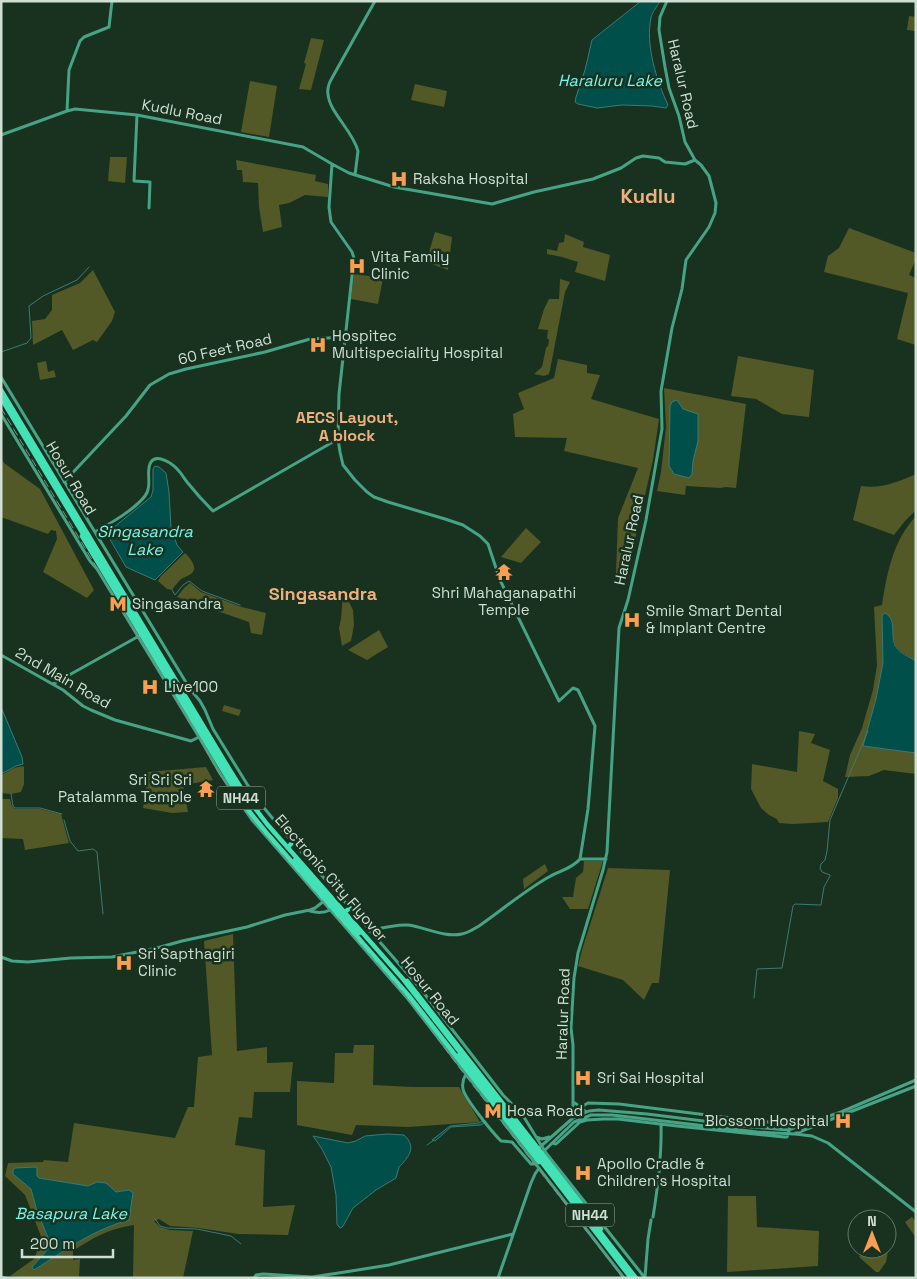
<svg xmlns="http://www.w3.org/2000/svg" width="917" height="1279" viewBox="0 0 917 1279" font-family="'Space Grotesk',sans-serif">
<style>
.green{fill:#535827;fill-rule:evenodd}
.water{fill:#004f4b;stroke:#3e7a74}
.lines{fill:none;stroke-linecap:round;stroke-linejoin:round}
.stream{stroke:#3e7a74;stroke-width:1}
.secondary{stroke:#46a386;stroke-width:3}
.highway{stroke:#42e2b6;stroke-width:4.5}
.rail{stroke:#7d9182;stroke-width:1;stroke-dasharray:8 4;stroke-linecap:butt}
.highway-bridge{stroke:#42e2b6;stroke-width:4.5}
.labels{text-anchor:middle;stroke-width:5;stroke-linejoin:round;paint-order:stroke}
.shield{fill:#18321f;stroke:#99ab9d;stroke-width:1}
.shield-label{font-size:14px;font-weight:bold;fill:#d0dfd3}
.street-label{font-size:15px;fill:#d0dfd3;stroke:#18321f}
.poi-label{font-size:15px;fill:#d0dfd3;stroke:#18321f;text-anchor:start}
.water-label{font-size:16px;font-style:italic;fill:#77f8ee;stroke:#18321f}
.neighbourhood-label{font-size:16px;font-weight:bold;fill:#f0af7e;stroke:#18321f}
.quarter-label{font-size:18px;font-weight:bold;fill:#f0af7e;stroke:#18321f}
.district-label{font-size:20px;font-weight:bold;fill:#f0af7e;stroke:#18321f}
</style>
<rect width="100%" height="100%" fill="#18321f"/>
<path class="green" d="M909,16L916,17L915,31L907,30Z
M311,38L324,40L311,90L299,89L306,64L304,63Z
M250,81L277,86L269,137L241,132Z
M415,84L447,91L444,107L411,100Z
M110,157H127L125,183L108,181Z
M236,160L316,175L315,181L328,184V197L305,195L289,203L279,205L282,227L263,232L259,207L258,183L243,182L242,170H237Z
M849,228L916,253V259L909,275L916,278V345L897,339L908,293L824,272L828,256L839,248Z
M435,232L452,237L448,270L426,262Z
M565,234L584,242L583,247L610,255L605,281L575,272L578,262L562,257L547,254V249L557,251L559,243L564,242Z
M93,270L115,312L112,321L97,342L93,340L73,350L62,330L33,345L32,321L45,319L52,310V295L80,283Z
M354,274L383,278L378,304L351,299Z
M560,279L570,282L565,292L550,370L549,374L544,376L534,374L542,367L546,348L548,346L549,340L547,338L548,330L538,329L544,309L549,299H559Z
M738,356L814,370L809,417L782,414L756,399L731,396Z
M558,359L587,365V373L600,375L591,399L659,419L653,460L627,575L616,574L618,518L638,468L564,451L567,438L515,437L513,414L524,409L518,393L554,378Z
M46,361L48,372L54,370L56,377L40,380L37,363Z
M664,388L746,404L736,488L726,487L720,488L686,486L685,495L657,491L661,472L666,427Z
M1,458L4,463L40,489L94,590L87,598L43,572L57,539L56,531L51,530L48,534L1,517Z
M916,474V510L905,521L894,535L853,520L861,486C881,489 898,482 916,474Z
M916,516V661C893,647 893,647 892,621L883,614L882,644L883,663L876,699L863,746L916,753V774L884,770L869,776L845,777L850,755L862,728L873,690L877,665L874,607L882,605C887,572 893,541 916,516Z
M526,528L541,542L521,563L501,557Z
M185,553C190,558 199,568 191,574C187,577 183,577 180,580C177,583 174,587 172,590L167,589L158,581L161,576Z
M190,583L201,592L242,607L266,613L262,635L251,633L249,622L177,597L184,588Z
M343,594H345L353,610L354,625L351,641L342,646L339,628L341,619Z
M379,630L388,647L367,660L348,650Z
M224,705L241,710L239,716L222,711Z
M799,731L815,734L811,743L830,750L823,781L838,789V798L828,822L793,824L779,823L777,819L769,815L761,808L751,789L752,764L797,772Z
M23,766L24,767V784L21,792L11,794L1,793V775L14,768Z
M206,767L213,780L183,785L188,812L172,813L143,808L148,772Z
M1,799H10L12,806L15,809H40L61,814L69,843L25,850L23,839L1,838Z
M584,861H603L588,909H570L562,897H573L576,878L583,872Z
M545,864L548,871L524,889L523,879Z
M608,868L670,870L659,983H652L644,1000L623,980L578,966L582,950Z
M233,934L237,1051L267,1047V1063L293,1062L290,1092H254L252,1118L239,1117L235,1145L265,1150L263,1207L295,1205L288,1235L238,1234L199,1228L170,1226L159,1219L154,1221L160,1227L170,1230L193,1231L183,1278H133L134,1225C111,1228 92,1238 73,1251V1260L80,1259L79,1278H30L10,1276L34,1259L42,1239L25,1195L5,1176L8,1163L43,1162L44,1160L68,1162L74,1123L175,1138L188,1107H194L198,1057L212,1055L204,941ZM37,1168V1176L39,1178L88,1186L97,1182L116,1192L129,1190V1220L110,1226L89,1235L34,1270L32,1267L49,1248V1240L37,1211L31,1189L26,1185Z
M354,1045H374L373,1085L412,1087H459L480,1122L408,1127L356,1125L352,1135L297,1125V1081L334,1083L335,1053H353Z
M728,1196H756L757,1227L819,1231L818,1266L727,1272Z
M912,1217L916,1222V1234L914,1235L905,1222Z
M866,1249L888,1251L886,1262L879,1272H876L859,1257Z"/>
<path class="water" d="M641,1H660C657,7 652,12 651,18C645,44 657,82 668,105L666,108L652,106L622,105L597,108L578,104L575,102L576,97L585,70L592,40Z
M677,400L683,409L698,414V441L693,461L692,474L689,478L674,474L669,466L670,406L672,402Z
M155,466L159,467L166,473L169,492L171,528L177,545L183,552L155,580L126,567L108,536L114,527L151,497L153,490V469Z
M885,613C898,620 889,636 896,647C900,653 909,657 916,661V753L863,746L876,699L883,663L882,616L883,614Z
M1,707L22,757L23,764L16,766L1,774Z
M482,1121L484,1123L481,1125L451,1127L435,1141L432,1140L450,1126L479,1123Z
M387,1134L404,1135C417,1147 409,1157 399,1167L396,1178L376,1190L353,1208L343,1226L341,1228L339,1227L337,1224L336,1195L331,1167L322,1149L313,1136L348,1143L356,1141L365,1136Z
M36,1167L37,1168V1176L39,1178L88,1186L97,1182L106,1183L116,1192L129,1190L133,1193L129,1220C94,1229 64,1251 34,1270L32,1267L49,1248V1240L37,1211L31,1189L13,1174V1170L15,1168Z"/>
<g class="lines">
<path class="stream" d="M1,352L27,343L31,338L29,306L43,296L77,280L89,267
M99,533L110,534
M172,590L175,595L183,585L189,581L202,591L240,605
M11,794L13,806L15,808H40L62,814
M64,820L70,841L78,851L93,849L97,852L103,914
M754,998L757,969L782,968L793,906L795,904L821,905L824,887L830,876V875L822,872L820,868L821,864L825,860L827,851L830,820L868,731
M427,1145L434,1140
M155,1219L160,1226L167,1228L197,1229L231,1236L241,1244"/>
<path class="secondary" d="M67,111L69,70L80,41L84,37L109,27L112,1
M137,115L134,181L150,182L149,208
M1,135L67,111L75,109L137,115L303,147L332,164L349,173L394,187L492,204L534,192L593,179L621,168L636,158L643,156L659,158L665,162L685,164L695,160
M332,164L329,207L331,222L352,252L354,258L339,394L338,439L340,452L343,465L355,480L367,492L374,497L388,502L445,519L463,525L480,536L488,544L500,580L559,701L573,688L578,690L595,726L588,809L580,859C572,869 558,871 547,878C523,892 502,910 479,926C474,929 468,933 462,934C444,938 425,927 408,925C395,924 382,928 369,931
M355,175L358,151C353,131 329,112 328,94C327,88 329,83 332,78L375,1
M1,377L190,689L200,701L205,710L213,729L247,784L260,803L283,831L420,988L503,1095L522,1114L546,1153L645,1278
M1,414L90,561L97,569L199,737L221,775L252,820L408,999L624,1278
M64,482L126,416L150,385L169,374L186,369L265,352L310,339L345,337
M95,532C111,523 134,510 145,496C153,486 145,470 151,462C157,453 173,464 178,470C181,473 184,478 187,482C195,492 204,502 213,511L338,439
M1,655L63,690L83,706L91,710L115,720L191,741L199,737
M53,684L139,636
M580,859H606
M310,911C317,913 324,913 330,910
M1,957L12,961L28,962L71,958L112,957L157,948L182,941L247,927L285,915L310,910L315,908L324,901
M466,1074C463,1079 462,1084 463,1089C465,1099 493,1133 501,1141L512,1142L531,1164H535
M573,1102L581,1107L586,1112
M573,1118V1045L571,1028L574,978L578,953L603,870L607,852L619,628L628,600L646,520L662,429L661,391L672,328L682,289L686,260L709,227L715,213L716,203L709,176L701,165L695,160L685,142L679,116L669,88L665,67L659,30L660,17L667,1
M795,1134L812,1136L828,1143L916,1212
M536,1137L542,1139L549,1137
M552,1143L556,1144L580,1122L587,1120L603,1119H618L677,1126L784,1137H787L791,1124L755,1121L619,1104L588,1103L581,1107
M540,1147L573,1118L589,1111L599,1110L647,1114L752,1127L788,1130L841,1112L916,1080
M544,1151L574,1122L591,1115H612L757,1132L794,1134L916,1086
M653,1217C658,1186 662,1155 661,1123
M1,1277L6,1278
M645,1277L648,1239L651,1220
M254,1278L256,1275L263,1274L312,1277L345,1272L389,1265L513,1234
M498,1278L531,1183L535,1174L539,1168"/>
<path class="highway" d="M82,536L227,777L249,811L265,831L409,996L539,1162
M244,789L258,809
M289,846L293,842
M346,911L350,908
M407,981L601,1229"/>
<path class="rail" d="M1,408L195,731C211,760 227,788 247,814L402,991L458,1066L623,1278"/>
<path class="highway-bridge" d="M1,390L231,772L248,799L267,824L403,979L636,1278
M1,398L214,751L245,798
M295,860L359,933
M459,1055L631,1278"/>
</g>
<defs>
<g id="hospital-bare" transform="scale(1.35)"><path d="M-5-5h3v3.5h4V-5h3V5h-3V1.5h-4V5h-3Z" fill="#fb9e51" stroke="#18321f" stroke-width="2.5" paint-order="stroke"/></g>
<g id="temple-bare" transform="scale(1.35)"><path d="M0-6L5-2H3V0L6.5 2.5H4V6H1.5V3h-3V6H-4V2.5H-6.5L-3 0V-2H-5Z" fill="#fb9e51" stroke="#18321f" stroke-width="2.5" paint-order="stroke"/></g>
<g id="metro-bare" transform="scale(1.35)"><path d="M-5.5 5V-5H-3L0 0L3-5H5.5V5H3V-.5L0 4L-3-.5V5Z" fill="#fb9e51" stroke="#18321f" stroke-width="2.5" paint-order="stroke"/></g>
</defs>
<g fill-rule="evenodd">
<use href="#hospital-bare" x="399" y="179"/>
<use href="#hospital-bare" x="357" y="266"/>
<use href="#hospital-bare" x="318" y="345"/>
<use href="#temple-bare" x="504" y="572"/>
<use href="#metro-bare" x="118" y="604"/>
<use href="#hospital-bare" x="632" y="620"/>
<use href="#hospital-bare" x="150" y="687"/>
<use href="#temple-bare" x="206" y="789"/>
<use href="#hospital-bare" x="124" y="963"/>
<use href="#hospital-bare" x="583" y="1078"/>
<use href="#metro-bare" x="493" y="1111"/>
<use href="#hospital-bare" x="843" y="1121"/>
<use href="#hospital-bare" x="583" y="1173"/>
</g>
<g class="labels">
<g class="shield">
<rect x="217" y="786.5" width="48" height="23" rx="4"/>
<rect x="566" y="1203.5" width="48" height="23" rx="4"/>
</g>
<g class="shield-label">
<text x="241" y="803">NH44</text>
<text x="590" y="1220">NH44</text>
</g>
<g class="street-label">
<text transform="translate(683 84) rotate(77)" y="5">Haralur Road</text>
<text transform="translate(182 112) rotate(11)" y="5">Kudlu Road</text>
<text transform="translate(225 349) rotate(-13)" y="5">60 Feet Road</text>
<text transform="translate(71 478) rotate(59)" y="5">Hosur Road</text>
<text transform="translate(629 540) rotate(-78)" y="5">Haralur Road</text>
<text transform="translate(63 678) rotate(30)" y="5">2nd Main Road</text>
<text transform="translate(331 878) rotate(49)" y="5">Electronic City Flyover</text>
<text transform="translate(430 991) rotate(51)" y="5">Hosur Road</text>
<text transform="translate(563 1014) rotate(-88)" y="5">Haralur Road</text>
</g>
<g class="poi-label">
<text x="413" y="184">Raksha Hospital</text>
<text x="371" y="262">Vita Family<tspan x="371" dy="17">Clinic</tspan></text>
<text x="332" y="341">Hospitec<tspan x="332" dy="17">Multispeciality Hospital</tspan></text>
<text x="504" y="598" text-anchor="middle">Shri Mahaganapathi<tspan x="504" dy="17">Temple</tspan></text>
<text x="132" y="609">Singasandra</text>
<text x="646" y="616">Smile Smart Dental<tspan x="646" dy="17">&amp; Implant Centre</tspan></text>
<text x="164" y="692">Live100</text>
<text x="192" y="785" text-anchor="end">Sri Sri Sri<tspan x="192" dy="17">Patalamma Temple</tspan></text>
<text x="138" y="959">Sri Sapthagiri<tspan x="138" dy="17">Clinic</tspan></text>
<text x="597" y="1083">Sri Sai Hospital</text>
<text x="507" y="1116">Hosa Road</text>
<text x="829" y="1126" text-anchor="end">Blossom Hospital</text>
<text x="597" y="1169">Apollo Cradle &amp;<tspan x="597" dy="17">Children's Hospital</tspan></text>
</g>
<g class="water-label">
<text x="610" y="86">Haraluru Lake</text>
<text x="145" y="537">Singasandra<tspan x="145" dy="18">Lake</tspan></text>
<text x="71" y="1219">Basapura Lake</text>
</g>
<g class="neighbourhood-label">
<text x="347" y="423">AECS Layout,<tspan x="347" dy="18">A block</tspan></text>
</g>
<g class="quarter-label">
<text x="323" y="600">Singasandra</text>
</g>
<g class="district-label">
<text x="648" y="203">Kudlu</text>
</g>
</g>
<rect width="917" height="1279" fill="none" stroke="#d0dfd3" stroke-width="5"/>
<g transform="translate(872 1234)"><circle r="24" fill="#18321f" stroke="#627767"/>
<path d="M0-4L9 19L0 12L-9 19Z" fill="#fb9e51"/>
<text y="-8" font-size="14" font-weight="bold" text-anchor="middle" fill="#d0dfd3">N</text>
</g>
<path d="M22 1249v8h91v-8" fill="none" stroke="#d0dfd3" stroke-width="2.5"/>
<text x="30" y="1249" font-size="15" fill="#d0dfd3" stroke="#18321f" stroke-width="4" paint-order="stroke">200 m</text>
</svg>
